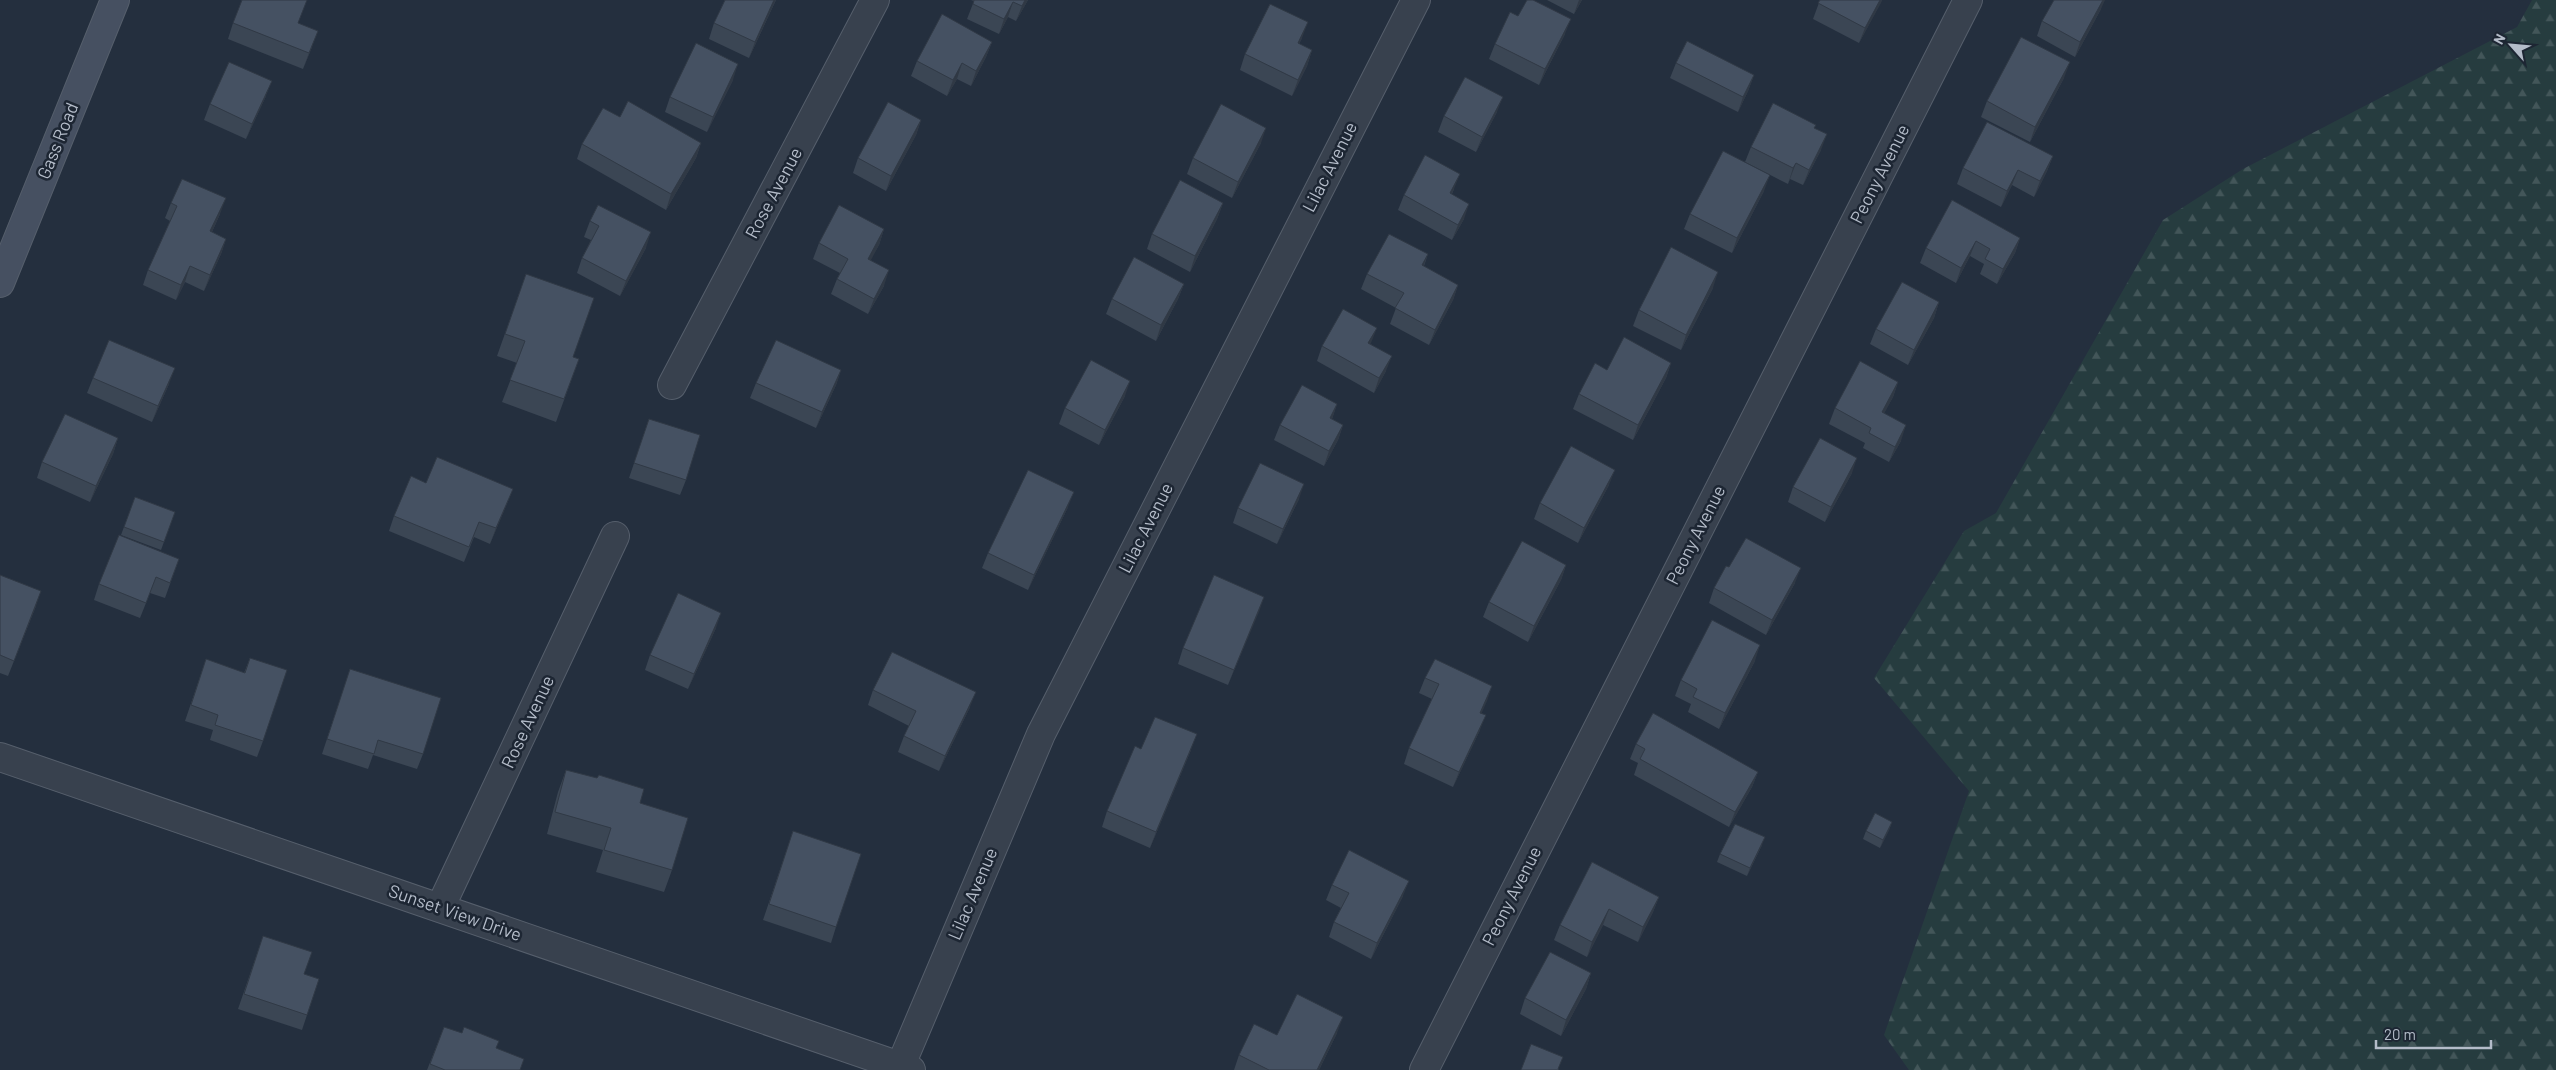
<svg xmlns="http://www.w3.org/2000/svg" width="2556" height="1070" viewBox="0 0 2556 1070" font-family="Barlow,sans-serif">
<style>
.forest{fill:url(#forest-firs)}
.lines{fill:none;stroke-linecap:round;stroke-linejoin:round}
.street-casing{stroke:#565f6c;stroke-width:30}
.secondary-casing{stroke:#565f6c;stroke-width:30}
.street{stroke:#38414e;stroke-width:28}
.secondary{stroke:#465061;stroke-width:28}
.wall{fill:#3b4654}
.shaded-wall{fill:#303945}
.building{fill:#455162;stroke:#303945}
.labels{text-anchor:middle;stroke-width:5;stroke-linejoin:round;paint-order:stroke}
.street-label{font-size:18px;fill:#b4bcc9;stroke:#1d2633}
</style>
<defs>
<pattern id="forest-firs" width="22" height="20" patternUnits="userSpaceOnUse" patternTransform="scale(1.25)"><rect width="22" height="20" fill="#263c3f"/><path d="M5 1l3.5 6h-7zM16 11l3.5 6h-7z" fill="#435659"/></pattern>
</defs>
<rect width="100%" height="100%" fill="#242f3e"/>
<path class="forest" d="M2532,0H2556V1070H1909L1884,1035L1969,791L1874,678L1964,531L1996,513L2163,220L2243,169L2517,27Z"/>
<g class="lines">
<g class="street-casing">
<path id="street" d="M672,385L875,0
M0,757L911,1070
M440,908L615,536
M900,1067L1041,734L1416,0
M1424,1070L1968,0"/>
</g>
<g class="secondary-casing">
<path id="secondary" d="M0,283L115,0"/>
</g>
<use href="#street" class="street"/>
<use href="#secondary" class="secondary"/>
</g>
<path class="wall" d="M725,0H776L749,58L709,39L714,23Z
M971,0H1028L1016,21L1008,17L999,34L967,19L974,1Z
M1547,0H1582L1574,14Z
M1820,0H1882L1859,43L1813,19Z
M2101,9L2075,57L2037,36L2042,21Z
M1518,16L1565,34L1539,85L1489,59L1495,44Z
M233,23H298L312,47L303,69L228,39Z
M1302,38L1299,44L1312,50L1307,66L1292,96L1240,70L1245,54Z
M992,42L986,57L971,86L957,79L947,96L911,76L917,61Z
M1676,63L1754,75L1748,91L1738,112L1670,78Z
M2064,78L2030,142L1981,117L1987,101Z
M733,80L707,132L665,112L670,97Z
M266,96L246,139L204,120L210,104Z
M1497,112L1476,152L1438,132L1444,116Z
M620,117L701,143L696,158L666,210L577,159L582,144Z
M921,120L916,135L886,191L853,173L858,158Z
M1814,128L1821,150L1803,185L1790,179L1788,184L1745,162L1751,147Z
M1261,143L1232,198L1187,174L1193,158Z
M2053,156L2047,171L2034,197L2012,185L2001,207L1957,184L1963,168Z
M1454,189L1452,194L1464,219L1452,240L1398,210L1404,195Z
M1764,191L1732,253L1684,229L1690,214Z
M1952,200L2020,238L2015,253L1997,284L1980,274L1984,264L1970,256L1956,283L1920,263L1926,248Z
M171,203L220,214L212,232L226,239L221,254L204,291L185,282L176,300L143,285L148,270L170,221L165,218Z
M1223,203L1217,219L1190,272L1147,249L1152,234Z
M590,221L646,248L620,296L577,273L582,258L591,240L584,237Z
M884,229L879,245L870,260L884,286L868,314L831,294L837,279L840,273L813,259L819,243Z
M1428,254L1424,266L1458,285L1453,300L1429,345L1390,324L1396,308L1361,289L1367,274Z
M526,274L573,357L579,359L556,422L502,402L517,363L497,356Z
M1184,284L1178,299L1156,341L1106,314L1112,299Z
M1713,288L1681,350L1633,326L1639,310Z
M1939,302L1934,318L1908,365L1870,344L1876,329Z
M1371,344L1386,371L1374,393L1317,361L1322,346Z
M1671,363L1666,378L1633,440L1573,409L1579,394L1607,370Z
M841,370L836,385L816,428L750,398L756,383Z
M93,378L169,384L152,422L87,393Z
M1898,382L1893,397L1884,413L1901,441L1889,462L1863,448L1865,443L1829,424L1835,408Z
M1125,396L1099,445L1059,424L1065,408Z
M1337,404L1332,419L1343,425L1338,440L1324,466L1274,440L1280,425Z
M649,419L686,480L680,495L629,478Z
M118,438L113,454L90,502L37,478L42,462Z
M1852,473L1825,522L1788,502L1793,487Z
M426,483L513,489L490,544L474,537L464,562L389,531L394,516Z
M1609,485L1578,543L1534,519L1540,503Z
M135,497L175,512L161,550L121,535Z
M1299,499L1277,544L1233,523L1238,508Z
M1068,507L1028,590L982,568L988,553Z
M179,559L165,598L150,593L140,618L94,600L99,584Z
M1566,565L1561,580L1528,642L1483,617L1489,602Z
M1729,567L1795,583L1766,635L1709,603L1714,588Z
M0,575L36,606L8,676L0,673Z
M1264,597L1228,685L1178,664L1183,648Z
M716,628L688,689L645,670L650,655Z
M250,658L263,741L257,757L210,740L213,730L185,721L206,659L244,673Z
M1755,661L1719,729L1688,712L1691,704L1675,696L1681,680Z
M350,669L423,754L417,769L373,755L368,769L322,754Z
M1425,678L1492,686L1481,713L1480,730L1453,787L1404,764L1409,748L1432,699L1419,693Z
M873,690L970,707L939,771L898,752L904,736L909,726L868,705Z
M1636,744L1758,772L1752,787L1729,827L1634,775L1638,763L1630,759Z
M1141,749L1191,750L1150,848L1102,827L1107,811Z
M566,770L640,803L672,870L664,892L596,872L603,850L547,834L558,792Z
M1892,822L1889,830L1880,848L1863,839L1866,831Z
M793,831L836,927L831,943L763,920Z
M1762,845L1747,876L1717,862L1720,854Z
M1592,862L1659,897L1653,912L1638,942L1603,925L1587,957L1554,940L1560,925Z
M1332,885L1403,896L1371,959L1329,937L1334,922L1341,908L1326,900Z
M263,936L304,974L319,979L302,1030L238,1009Z
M1591,973L1586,989L1561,1036L1520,1014L1525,998Z
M444,1027L496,1048L520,1070H427Z
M1337,1033L1319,1070H1234L1239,1055L1277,1035Z"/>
<path class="shaded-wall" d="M774,0H776L774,4L749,58L755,42Z
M1025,0H1028L1016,21L1022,6Z
M1579,0H1582L1574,14Z
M1880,0H1882L1881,3L1859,43L1865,28Z
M2103,0H2105L2101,9L2075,57L2080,42Z
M1013,2L1008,17L999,34L1004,19Z
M1571,19L1565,34L1539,85L1545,69Z
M1308,22L1302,38L1292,58L1298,43Z
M318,31L312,47L303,69L309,53Z
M992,42L986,57L971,86L976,71Z
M1312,50L1307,66L1292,96L1298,80Z
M2070,62L2064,78L2030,142L2035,127Z
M962,63L957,79L947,96L953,80Z
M738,64L733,80L707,132L713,117Z
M1754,75L1748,91L1738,112L1743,97Z
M272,81L266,96L246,139L252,124Z
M1503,97L1497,112L1476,152L1482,137Z
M921,120L916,135L886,191L891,176Z
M1266,128L1261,143L1232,198L1238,182Z
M1827,134L1821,150L1803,185L1809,170Z
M701,143L696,158L666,210L671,194Z
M2053,156L2047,171L2034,197L2040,181Z
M1796,163L1790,179L1788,184L1793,168Z
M2018,170L2012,185L2001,207L2007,191Z
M1460,174L1454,189L1444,209L1450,193Z
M1770,175L1764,191L1732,253L1737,238Z
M226,198L220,214L205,247L210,231Z
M1223,203L1217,219L1190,272L1195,256Z
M1469,204L1464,219L1452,240L1458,225Z
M884,229L879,245L863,275L868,259Z
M651,232L646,248L620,296L626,281Z
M2020,238L2015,253L1997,284L2003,269Z
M226,239L221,254L204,291L210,275Z
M1976,241L1970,256L1956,283L1961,268Z
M1428,254L1422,270V265Z
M190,266L185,282L176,300L181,285Z
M889,270L884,286L868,314L874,299Z
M1718,272L1713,288L1681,350L1686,335Z
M1184,284L1178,299L1156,341L1161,325Z
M1458,285L1453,300L1429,345L1435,330Z
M1939,302L1934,318L1908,365L1914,350Z
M1377,328L1371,343L1363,358L1368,343Z
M1392,356L1386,371L1374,393L1379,378Z
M1671,363L1666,378L1633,440L1638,425Z
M175,368L169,384L152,422L158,406Z
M841,370L836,385L816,428L822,412Z
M1130,381L1125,396L1099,445L1105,430Z
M1898,382L1893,397L1877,427L1882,412Z
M1337,404L1332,419L1330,418Z
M1343,425L1338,440L1324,466L1329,451Z
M1906,425L1901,441L1889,462L1895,447Z
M118,438L113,454L90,502L96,486Z
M1857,458L1852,473L1825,522L1831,507Z
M1615,470L1609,485L1578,543L1584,528Z
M1304,484L1299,499L1277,544L1283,529Z
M513,489L507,504L490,544L496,528Z
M1074,492L1068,507L1028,590L1034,575Z
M1566,565L1561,580L1528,642L1534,626Z
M1801,568L1795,583L1766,635L1772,620Z
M41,591L36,606L8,676L14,661Z
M1264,597L1259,612L1228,685L1234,670Z
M721,613L716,628L688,689L694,674Z
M1760,645L1755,661L1719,729L1725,713Z
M1492,686L1487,701L1475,728L1480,713Z
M976,692L970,707L939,771L945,756Z
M1486,715L1480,730L1453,787L1459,772Z
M1197,734L1191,750L1150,848L1156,832Z
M1758,772L1752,787L1729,827L1735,812Z
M1892,822L1889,830L1880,848L1883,840Z
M1765,837L1762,845L1747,876L1750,868Z
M1409,881L1403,896L1371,959L1377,943Z
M1659,897L1653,912L1638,942L1643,927Z
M1609,909L1603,925L1587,957L1592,942Z
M1591,973L1586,989L1561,1036L1566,1020Z
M1343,1017L1337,1033L1319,1070H1317Z"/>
<path class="building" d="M242,0H307L298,23L318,31L309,53L233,23Z
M725,0H774L755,42L714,23Z
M974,0H1025L1022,6L1013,2L1004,19L973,4Z
M1527,0H1533L1571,19L1545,69L1495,44L1510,12L1518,16Z
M1820,0H1880L1865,28L1818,3Z
M2054,0H2103L2080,42L2042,21Z
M1270,4L1308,22L1298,43L1312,50L1298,80L1245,54Z
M942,14L992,42L976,71L962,63L953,80L917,61Z
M2021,37L2070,62L2035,127L1987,101Z
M1687,41L1754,75L1743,97L1676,63Z
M696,43L738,64L713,117L670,97Z
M229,62L272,81L252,124L210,104Z
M1465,77L1503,97L1482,137L1444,116Z
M628,101L701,143L671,194L582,144L603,108L620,117Z
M888,102L921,120L891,176L858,158Z
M1773,103L1816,125L1814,128L1827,134L1809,170L1796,163L1793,168L1751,147Z
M1221,104L1266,128L1238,182L1193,158Z
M1987,122L2053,156L2040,181L2018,170L2007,191L1963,168Z
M1723,151L1770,175L1737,238L1690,214Z
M1425,155L1460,174L1450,193L1469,204L1458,225L1404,195Z
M182,179L226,198L210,231L226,239L210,275L190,266L181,285L148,270L177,206L171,203Z
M1180,180L1223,203L1195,256L1152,234Z
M1952,200L2020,238L2003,269L1985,259L1990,249L1976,241L1961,268L1926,248Z
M598,205L651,232L626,281L582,258L599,226L590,221Z
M839,205L884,229L868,259L889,270L874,299L837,279L848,259L819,243Z
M1389,234L1428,254L1422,265L1458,285L1435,330L1395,308L1404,293L1367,274Z
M1671,247L1718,272L1686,335L1639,310Z
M1134,257L1184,284L1161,325L1112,299Z
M526,274L594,298L573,357L579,359L564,399L510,380L525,341L505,334Z
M1902,282L1939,302L1914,350L1876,329Z
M1343,309L1377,328L1368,343L1392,356L1379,378L1322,346Z
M1624,337L1671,363L1638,425L1579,394L1595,363L1607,370Z
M109,340L175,368L158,406L93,378Z
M776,340L841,370L822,412L756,383Z
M1091,360L1130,381L1105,430L1065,408Z
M1860,361L1898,382L1882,412L1906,425L1895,447L1869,433L1871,428L1835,408Z
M1302,385L1337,404L1330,418L1343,425L1329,451L1280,425Z
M65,414L118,438L96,486L42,462Z
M649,419L700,435L686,480L634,463Z
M1820,438L1857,458L1831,507L1793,487Z
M1571,446L1615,470L1584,528L1540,503Z
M437,457L513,489L496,528L479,522L469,547L394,516L411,476L426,483Z
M1260,463L1304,484L1283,529L1238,508Z
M1028,470L1074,492L1034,575L988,553Z
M135,497L175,512L164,542L124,527Z
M119,535L179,559L170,583L156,577L146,603L99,584Z
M1746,538L1801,568L1772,620L1714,588L1726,566L1729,567Z
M1522,541L1566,565L1534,626L1489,602Z
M0,575L41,591L14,661L0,655Z
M1214,575L1264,597L1234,670L1183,648Z
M678,593L721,613L694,674L650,655Z
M1712,620L1760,645L1725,713L1693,697L1697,689L1681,680Z
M892,652L976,692L945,756L904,736L916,711L873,690Z
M250,658L287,670L263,741L215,725L218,715L191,705L206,659L245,673Z
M1435,659L1492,686L1480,713L1486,715L1459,772L1409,748L1439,684L1425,678Z
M350,669L441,698L423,754L378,740L374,754L327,739Z
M1653,713L1758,772L1735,812L1640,759L1645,749L1636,744Z
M1155,717L1197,734L1156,832L1107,811L1135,746L1141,749Z
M566,770L597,778L599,775L644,789L640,803L688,818L672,870L604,850L611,828L555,812Z
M1875,813L1892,822L1883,840L1866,831Z
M1735,824L1765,837L1750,868L1720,854Z
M793,831L861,854L836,927L769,904Z
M1349,850L1409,881L1377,943L1334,922L1349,893L1332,885Z
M1592,862L1659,897L1643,927L1609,909L1592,942L1560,925Z
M263,936L312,952L304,974L319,979L307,1015L244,994Z
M1550,952L1591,973L1566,1020L1525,998Z
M1297,994L1343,1017L1317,1070H1269L1239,1055L1254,1024L1277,1035Z
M444,1027L462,1033L464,1027L499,1041L496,1048L524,1059L520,1070H445L430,1064Z
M1531,1044L1563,1057L1558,1069L1559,1070H1521Z"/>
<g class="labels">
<g class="street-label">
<text transform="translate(58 141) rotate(-68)" y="6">Gass Road</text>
<text transform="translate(1330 167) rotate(-63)" y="6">Lilac Avenue</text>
<text transform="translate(1880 174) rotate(-63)" y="6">Peony Avenue</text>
<text transform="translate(774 193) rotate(-62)" y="6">Rose Avenue</text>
<text transform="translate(1146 528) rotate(-63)" y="6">Lilac Avenue</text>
<text transform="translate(1696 535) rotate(-63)" y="6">Peony Avenue</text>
<text transform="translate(528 722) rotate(-65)" y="6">Rose Avenue</text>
<text transform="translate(973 894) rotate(-67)" y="6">Lilac Avenue</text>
<text transform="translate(1512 896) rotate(-63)" y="6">Peony Avenue</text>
<text transform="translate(455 913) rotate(19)" y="6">Sunset View Drive</text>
</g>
</g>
<g transform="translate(2511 45) rotate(297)" stroke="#1d2633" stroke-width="4" paint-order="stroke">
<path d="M0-4L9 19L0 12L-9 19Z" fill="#b4bcc9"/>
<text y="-8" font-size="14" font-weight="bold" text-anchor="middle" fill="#b4bcc9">N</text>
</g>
<path d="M2376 1040v8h115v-8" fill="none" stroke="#b4bcc9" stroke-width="2.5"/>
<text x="2384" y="1040" font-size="15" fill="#b4bcc9" stroke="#1d2633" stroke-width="4" paint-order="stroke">20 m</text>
</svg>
